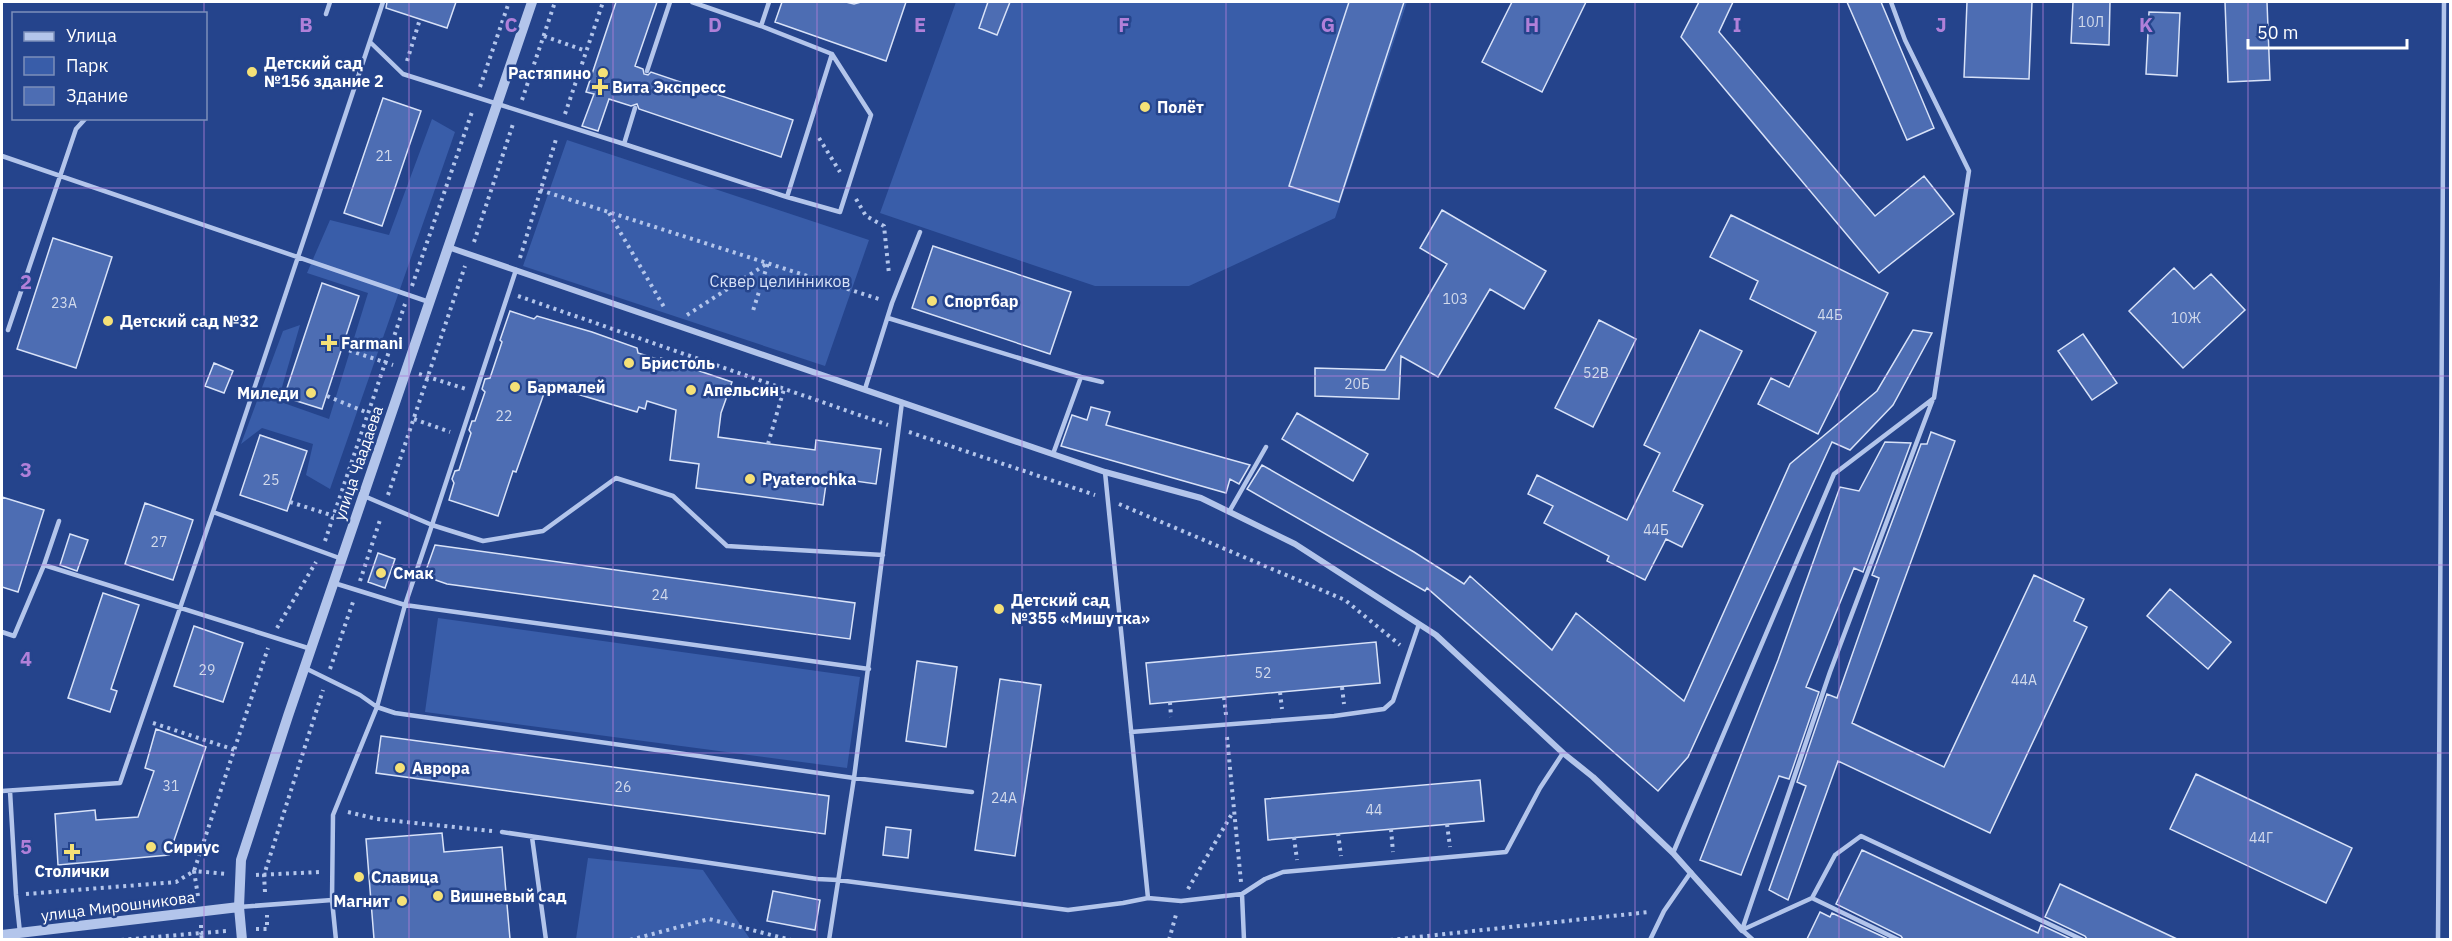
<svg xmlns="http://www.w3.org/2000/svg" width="2452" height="941" viewBox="0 0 2452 941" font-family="'IBM Plex Sans',sans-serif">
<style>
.green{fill:#395da9}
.building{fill:#4d6db3;stroke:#d8e2f8;stroke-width:1.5}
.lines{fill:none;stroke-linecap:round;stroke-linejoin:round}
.path{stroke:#b3c5eb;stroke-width:4;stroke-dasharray:3 4.5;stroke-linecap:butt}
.service{stroke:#b3c5eb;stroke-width:4.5}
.minor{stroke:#b3c5eb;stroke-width:6}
.tertiary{stroke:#b3c5eb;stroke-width:10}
.grid{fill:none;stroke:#b080d9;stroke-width:1.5;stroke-opacity:0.55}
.poi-dot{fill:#f5e177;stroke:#25448c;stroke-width:2}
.labels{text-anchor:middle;stroke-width:5;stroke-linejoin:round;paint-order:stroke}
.number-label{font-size:14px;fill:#d2daec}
.poi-label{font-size:16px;font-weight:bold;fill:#fff;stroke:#25448c;text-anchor:start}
.park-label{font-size:16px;fill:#d8e2f8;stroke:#25448c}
.street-label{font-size:16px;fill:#fff;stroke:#25448c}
.grid-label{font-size:20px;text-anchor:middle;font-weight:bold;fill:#b080d9;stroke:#25448c;stroke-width:5;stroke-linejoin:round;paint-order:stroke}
</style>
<rect width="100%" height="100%" fill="#25448c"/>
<path class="green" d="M956,2H1407L1335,218L1189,286H1095L880,213Z
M432,119L455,132L330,489L306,475L313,444L262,428L241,444L283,331L300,325L278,401L329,419L368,293L307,273L330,220L389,235Z
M567,140L869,240L825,366L523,266Z
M438,618L860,677L847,768L425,712Z
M588,858L703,870L750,939H576Z"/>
<path class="building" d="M387,2H456L447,28L386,8Z
M616,2H657L635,66L643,69L644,74L648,75L651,72L793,120L781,157L639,109L637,104L631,106L609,99L598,131L582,126L594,94L586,92Z
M782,2H846L854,4L861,2H906L886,61L775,22Z
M988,2H1010L997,35L979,28Z
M1349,2H1404L1339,202L1289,186Z
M1512,2H1586L1542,92L1482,62Z
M1699,2H1733L1719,32L1875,216L1924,176L1954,214L1879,273L1681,37Z
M1847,2H1881L1934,128L1907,140Z
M1967,2H2032L2029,79L1964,77Z
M2073,2H2110L2109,45L2071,43Z
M2225,2H2267L2270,80L2228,82Z
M2149,12L2180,13L2177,76L2146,74Z
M383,98L421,111L382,226L344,213Z
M1442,210L1546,271L1524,309L1490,289L1438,377L1401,356L1399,399L1315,396V368L1385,370L1447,264L1420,248Z
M1731,215L1888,293L1818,434L1758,404L1771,378L1789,387L1816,332L1750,299L1758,281L1710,257Z
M53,238L112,257L76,368L17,349Z
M933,246L1071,292L1050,354L912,308Z
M2174,268L2194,289L2211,274L2245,310L2183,368L2129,311Z
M322,283L359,296L322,409L284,397Z
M510,311L534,319L537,316L592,332L637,348L638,353L660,360L661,358L732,382L721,413L718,437L815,450L816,440L881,449L876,484L827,477L823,505L696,488L699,464L670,460L676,410L647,401L645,409L639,407L637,412L547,385L516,472L513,471L498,516L449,500L454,483L452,479L455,471L459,470L471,433L469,430L472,421H475L485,392L482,389L485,379L490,378L502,342L500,340Z
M1599,320L1636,339L1593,427L1555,408Z
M1700,330L1742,351L1673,491L1703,505L1682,547L1666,539L1645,580L1607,561L1609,556L1544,523L1553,506L1528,494L1537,475L1627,520L1660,453L1644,445Z
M1913,330L1932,333L1893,405L1850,450L1832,442L1688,757L1658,791L1427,588L1425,591L1247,489L1262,465L1414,552L1464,584L1470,576L1552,650L1576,613L1684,701L1790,464L1877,391Z
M2083,334L2117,383L2092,400L2058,351Z
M214,363L233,371L224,393L205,386Z
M1091,407L1110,412L1106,425L1250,465L1239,484L1230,479L1226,493L1061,446L1072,415L1087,420Z
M1297,413L1368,454L1353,481L1282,439Z
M1931,432L1955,441L1852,723L1944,767L2034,575L2084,599L2074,621L2087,627L1990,833L1838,761L1788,900L1769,890L1806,786L1797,782L1827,694L1837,698L1879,578L1872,575L1921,444H1927Z
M260,435L307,451L287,511L240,495Z
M1885,442L1911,443L1863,572L1854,568L1806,687L1819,692L1789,779L1779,776L1741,875L1700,860L1778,660L1840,487L1859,491Z
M2,497L44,510L18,592L2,587Z
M145,503L193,520L173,580L125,564Z
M70,534L88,540L77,571L60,565Z
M435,545L855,603L850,639L447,584L424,576Z
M378,553L395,559L385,588L368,582Z
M2170,589L2231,642L2208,669L2147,616Z
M103,593L139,605L111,689L117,691L110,712L68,698Z
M194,626L243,643L223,702L174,686Z
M1376,642L1380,683L1150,704L1146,663Z
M917,661L957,667L946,747L906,741Z
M1000,679L1041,685L1015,856L975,850Z
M156,729L206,747L169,855L58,865L55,814L95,810L96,820L138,817L154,771L145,768Z
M381,736L829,796L825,834L376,773Z
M2196,774L2352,848L2326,903L2170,829Z
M1480,780L1484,821L1268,840L1265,799Z
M886,827L911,830L908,858L883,855Z
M442,833L444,852L502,847L510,939H374L366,839Z
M1862,850L2038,933L2041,925L2071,939H1903L1901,936L1836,904Z
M2060,884L2177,939H2087L2085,936L2045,917Z
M773,891L820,900L815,930L767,921Z
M1820,912L1830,917L1832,913L1888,939H1807Z"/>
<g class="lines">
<path class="path" d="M544,36L586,51
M407,61L420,19
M480,87L509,2
M522,100L555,2
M565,114L603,2
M819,138L840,172
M540,190L882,300
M856,199L866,216L884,226L889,274
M609,213L664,307
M474,242L514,121
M520,258L557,136
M412,286L473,109
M518,296L888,425
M687,315L768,263L752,314
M342,348L393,365
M419,374L466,389
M327,396L368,413
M414,419L450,432
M909,432L1095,495
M768,444L784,389
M388,495L465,266
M290,502L334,516
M1119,504L1345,600L1400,645
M325,541L405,304
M360,581L381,517
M277,628L316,562
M330,669L353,602
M1342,687L1344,704
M1280,692L1282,709
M1224,697L1226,715
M1170,702L1171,717
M153,723L235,750
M1227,737L1241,882
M348,812L377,819L492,831
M1447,824L1450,847
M1391,829L1393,852
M1338,833L1341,856
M1294,837L1297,860
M256,875L320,872
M1188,889L1233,812
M265,892L264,875L323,690
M26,894L176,882L194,871L268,648
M198,896L194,871L227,874
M201,925V933L227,931
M256,929H267V915
M121,940L201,933L202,940
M630,940L709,919L791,940
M1169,940L1177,911
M1390,940L1649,912"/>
<path class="service" d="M692,2L761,26L769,2
M326,14L330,2
M370,42L403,74L624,144L635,108
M647,71L670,2
M624,144L787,197L840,212L871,115L832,54L761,26
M2,156L429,302
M787,197L832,54
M888,318L1081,377
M8,330L76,129L86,118
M865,389L892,303L920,232
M1053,454L1081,377L1102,382
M1105,472L1148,898
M364,496L432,525L516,270
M213,512L342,559
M1229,512L1266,447
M44,565L59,521
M334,583L405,605L377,707L395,713L854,778L972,792
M2,632L14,636L44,565L311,649
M305,668L360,695L377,707L333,815L332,900L336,940
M869,669L405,605L432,525L483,541L543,531L616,478L673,496L727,546L883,555
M1131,732L1334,716L1384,709L1393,701L1419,624
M2,791L120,783L213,512L383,2
M10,791L16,895L20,933
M502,832L817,879L838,880L1068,910L1123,903L1148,898L1181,901L1242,894L1265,879L1283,872L1506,852L1540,788L1563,753
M532,837L546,940
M1673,853L1834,474L1934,398L1969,171L1905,40L1891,2
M1242,894L1244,940
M1812,898L1835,855L1861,836L2083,940
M239,907L332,900
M1742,930L1830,672L1933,399
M1742,930L1812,898L1899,940
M1742,930L1753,940
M829,940L854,778L902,402
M1650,940L1664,911L1691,872
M2438,940L2444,2"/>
<path class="minor" d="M448,247L1105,472L1201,498L1295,544L1436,635L1563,753L1593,777L1673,853L1742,930"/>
<path class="tertiary" d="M2,935L239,907
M242,940L239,907L241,860L288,716L532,2"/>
</g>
<path class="grid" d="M204,2V14M409,2V940M613,2V940M817,2V940M1022,2V940M1226,2V940M1430,2V940M1635,2V940M1839,2V940M2043,2V940M2248,2V940M204,118V940M2,188H2450M2,376H2450M2,565H2450M2,753H2450"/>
<g class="poi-dot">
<circle cx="252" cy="72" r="6"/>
<circle cx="603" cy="73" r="6"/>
<path d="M597 78h6v6h6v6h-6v6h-6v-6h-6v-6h6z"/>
<circle cx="1145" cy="107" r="6"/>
<circle cx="932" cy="301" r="6"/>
<circle cx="108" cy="321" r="6"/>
<path d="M326 334h6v6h6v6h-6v6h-6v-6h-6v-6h6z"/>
<circle cx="629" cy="363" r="6"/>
<circle cx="515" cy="387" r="6"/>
<circle cx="691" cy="390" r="6"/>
<circle cx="311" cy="393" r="6"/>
<circle cx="750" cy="479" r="6"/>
<circle cx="381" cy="573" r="6"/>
<circle cx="999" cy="609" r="6"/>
<circle cx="400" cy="768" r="6"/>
<circle cx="151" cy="847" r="6"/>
<path d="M69 843h6v6h6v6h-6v6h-6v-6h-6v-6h6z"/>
<circle cx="359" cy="877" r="6"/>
<circle cx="438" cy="896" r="6"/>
<circle cx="402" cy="901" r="6"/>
</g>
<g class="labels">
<g class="number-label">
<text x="2091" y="27">10Л</text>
<text x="384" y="161">21</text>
<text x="1455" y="304">10З</text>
<text x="64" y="308">23А</text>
<text x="1830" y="320">44Б</text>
<text x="2186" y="323">10Ж</text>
<text x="1596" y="378">52В</text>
<text x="1357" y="389">20Б</text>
<text x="504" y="421">22</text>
<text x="271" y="485">25</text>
<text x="1656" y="535">44Б</text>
<text x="159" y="547">27</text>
<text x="660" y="600">24</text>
<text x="207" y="675">29</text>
<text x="1263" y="678">52</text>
<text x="2024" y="685">44А</text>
<text x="171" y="791">31</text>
<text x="623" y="792">26</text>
<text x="1004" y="803">24А</text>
<text x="1374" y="815">44</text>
<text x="2261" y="843">44Г</text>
</g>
<g class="poi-label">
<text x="264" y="69">Детский сад<tspan x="264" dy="18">№156 здание 2</tspan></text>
<text x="591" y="79" text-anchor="end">Растяпино</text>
<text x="612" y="93">Вита Экспресс</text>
<text x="1157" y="113">Полёт</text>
<text x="944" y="307">Спортбар</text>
<text x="120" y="327">Детский сад №32</text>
<text x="341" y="349">Farmani</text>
<text x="641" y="369">Бристоль</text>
<text x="527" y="393">Бармалей</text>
<text x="703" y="396">Апельсин</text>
<text x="299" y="399" text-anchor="end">Миледи</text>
<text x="762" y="485">Pyaterochka</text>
<text x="393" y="579">Смак</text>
<text x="1011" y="606">Детский сад<tspan x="1011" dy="18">№355 «Мишутка»</tspan></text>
<text x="412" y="774">Аврора</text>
<text x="163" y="853">Сириус</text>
<text x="72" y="877" text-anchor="middle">Столички</text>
<text x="371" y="883">Славица</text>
<text x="450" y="902">Вишневый сад</text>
<text x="390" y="907" text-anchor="end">Магнит</text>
</g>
<g class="park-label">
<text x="780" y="287">Сквер целинников</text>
</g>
<g class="street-label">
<text transform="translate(358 463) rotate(-71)" y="6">улица Чаадаева</text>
<text transform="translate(118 906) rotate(-7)" y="6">улица Мирошникова</text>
</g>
</g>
<g class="grid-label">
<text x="306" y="32">B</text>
<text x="511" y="32">C</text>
<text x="715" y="32">D</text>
<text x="920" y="32">E</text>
<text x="1124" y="32">F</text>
<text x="1328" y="32">G</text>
<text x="1532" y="32">H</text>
<text x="1737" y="32">I</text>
<text x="1941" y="32">J</text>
<text x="2146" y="32">K</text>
<text x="26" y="289">2</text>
<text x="26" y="477">3</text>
<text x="26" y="666">4</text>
<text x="26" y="854">5</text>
</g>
<rect width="2452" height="941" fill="none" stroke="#ffffff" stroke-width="6"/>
<rect x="12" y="12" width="195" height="108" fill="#25448c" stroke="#7c8fba" stroke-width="1.5"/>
<rect x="24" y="32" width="30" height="9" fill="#b3c5eb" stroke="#7c8fba" stroke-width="1.5"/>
<text x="66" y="42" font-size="18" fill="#ffffff">Улица</text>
<rect x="24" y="57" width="30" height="18" fill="#395da9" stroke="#7c8fba" stroke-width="1.5"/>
<text x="66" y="72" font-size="18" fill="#ffffff">Парк</text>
<rect x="24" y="87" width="30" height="18" fill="#4d6db3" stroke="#7c8fba" stroke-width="1.5"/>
<text x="66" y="102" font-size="18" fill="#ffffff">Здание</text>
<path d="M2248 39v9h159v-9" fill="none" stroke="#ffffff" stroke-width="3"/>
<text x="2257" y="39" font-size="18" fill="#ffffff" stroke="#25448c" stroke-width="4.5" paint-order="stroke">50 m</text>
</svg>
